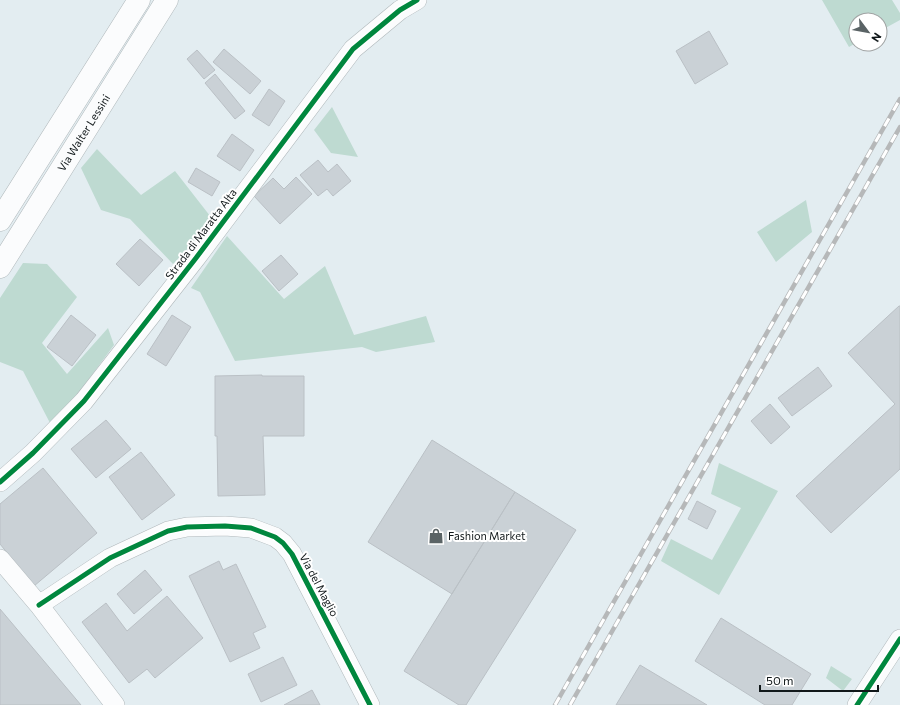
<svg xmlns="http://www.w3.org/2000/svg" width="900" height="705" viewBox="0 0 900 705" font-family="Commissioner,sans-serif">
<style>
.green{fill:#bedad1}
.building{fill:#cad1d6;stroke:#bac0c5}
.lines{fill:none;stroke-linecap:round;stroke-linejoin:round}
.minor-casing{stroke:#b0b8bb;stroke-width:20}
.major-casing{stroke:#b0b8bb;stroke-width:23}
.minor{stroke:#fbfcfd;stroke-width:19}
.major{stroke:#fbfcfd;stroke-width:22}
.rail-casing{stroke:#b6b8b9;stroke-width:4.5}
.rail{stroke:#fff;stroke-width:3;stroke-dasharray:9;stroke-linecap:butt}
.cycleway-casing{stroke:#fff;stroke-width:8}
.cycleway{stroke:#00873e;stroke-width:5}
.labels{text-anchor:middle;stroke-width:4;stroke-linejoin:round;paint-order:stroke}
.street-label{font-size:11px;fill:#11181a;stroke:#fff}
.poi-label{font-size:11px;fill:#11181a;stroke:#fff;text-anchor:start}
</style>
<rect width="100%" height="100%" fill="#e3edf1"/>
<path class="green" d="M822,0H892L900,13V20L880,31V20H856V43L849,47Z
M332,107L358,157L331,153L314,130Z
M97,149L141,195L175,171L214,221L173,264L130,219L101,210L81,168Z
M806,200L812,232L776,262L757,232Z
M227,236L284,299L325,266L354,335L426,316L435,342L376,352L362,347L235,361L200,292L191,288Z
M23,263L47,264L77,297L42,343L67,374L108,328L114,345L72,402L50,423L23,371L0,362V298Z
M719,463L778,491L719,595L661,561L671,539L712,560L741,508L711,494Z
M831,666L852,679L843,691L826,678Z"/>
<path class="building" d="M709,31L728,64L695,84L676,51Z
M224,49L261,81L250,94L213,62Z
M197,50L215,70L204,79L187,59Z
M215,74L245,111L235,119L205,83Z
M269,89L285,101L269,126L252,115Z
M232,134L254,150L240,171L217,156Z
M318,160L328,172L337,164L351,181L333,196L327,189L318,196L300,175Z
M196,168L220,182L212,196L188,182Z
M296,177L312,194L280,224L254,196L273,178L284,189Z
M140,239L163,260L139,286L116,264Z
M281,255L298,274L279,291L262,271Z
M899,306H900V469L831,533L796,496L895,404L848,353Z
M71,315L96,335L72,366L47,347Z
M172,315L191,327L166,366L147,354Z
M818,367L832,386L792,416L778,398Z
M262,375V376H304V436H263L265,495L218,496L217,436H215V376Z
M770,404L790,427L771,444L751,421Z
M106,420L131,449L96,478L71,449Z
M432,440L515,492L452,594L368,542Z
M141,452L175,495L142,520L109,477Z
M43,468L97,533L34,586L0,544V504Z
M515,492L576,530L466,705H459L404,671Z
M697,501L716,511L707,529L688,519Z
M219,561L223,570L236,564L266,627L253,633L260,648L230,662L189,576Z
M145,570L162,590L134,614L117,594Z
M167,596L203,638L155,678L147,669L129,683L82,622L106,603L127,631Z
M0,609L81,705H0Z
M721,618L811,674L792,705H765L695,661Z
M283,657L297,685L261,702L248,674Z
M640,665L707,705H616Z
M312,690L320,705H284Z"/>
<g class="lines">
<g class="minor-casing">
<path id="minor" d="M0,482L33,453L84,401L196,258L353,49L400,10L417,0
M0,559L39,605L115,705
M39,605L110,558L168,531L187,527L225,526L251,528L275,537L283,543L292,554L370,705
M857,705L900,639"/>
</g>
<g class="major-casing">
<g id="major">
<path d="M0,220L139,0"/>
<path id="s1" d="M0,267L167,0"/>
</g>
</g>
<use href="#minor" class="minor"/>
<use href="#major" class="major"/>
<g class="rail-casing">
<path id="rail" d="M555,705L900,99
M570,705L900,127"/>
</g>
<use href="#rail" class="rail"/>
<g class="cycleway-casing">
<path id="cycleway" d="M0,482L33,453L84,401L196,258L353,49L400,10L417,0
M39,605L110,558L168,531L187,527L225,526L251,528L275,537L283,543L292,554L370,705
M857,705L900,639"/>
</g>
<use href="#cycleway" class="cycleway"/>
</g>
<defs>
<g id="shop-bare" transform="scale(1.2)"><path d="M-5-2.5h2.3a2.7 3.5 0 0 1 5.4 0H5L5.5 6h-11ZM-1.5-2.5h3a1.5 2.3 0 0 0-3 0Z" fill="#5a6365" stroke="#fff" stroke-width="2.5" paint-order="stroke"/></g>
</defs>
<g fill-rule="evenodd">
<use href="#shop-bare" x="436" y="536"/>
</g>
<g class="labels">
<g class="street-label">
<text dy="4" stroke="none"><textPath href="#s1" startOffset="158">Via Walter Lessini</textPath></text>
<text transform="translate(201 234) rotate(-53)" y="4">Strada di Maratta Alta</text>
<text transform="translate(319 585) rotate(62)" y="4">Via del Maglio</text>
</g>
<g class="poi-label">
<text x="448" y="540">Fashion Market</text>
</g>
</g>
<g transform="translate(868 32) rotate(122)"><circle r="19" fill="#ffffff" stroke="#a0a3a3"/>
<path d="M0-3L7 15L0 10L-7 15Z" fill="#5a6365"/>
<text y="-6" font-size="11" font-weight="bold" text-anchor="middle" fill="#11181a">N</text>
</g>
<path d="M760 685v6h118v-6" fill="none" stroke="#11181a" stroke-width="2"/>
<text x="766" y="685" font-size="12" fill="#11181a" stroke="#ffffff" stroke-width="3" paint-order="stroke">50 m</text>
</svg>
